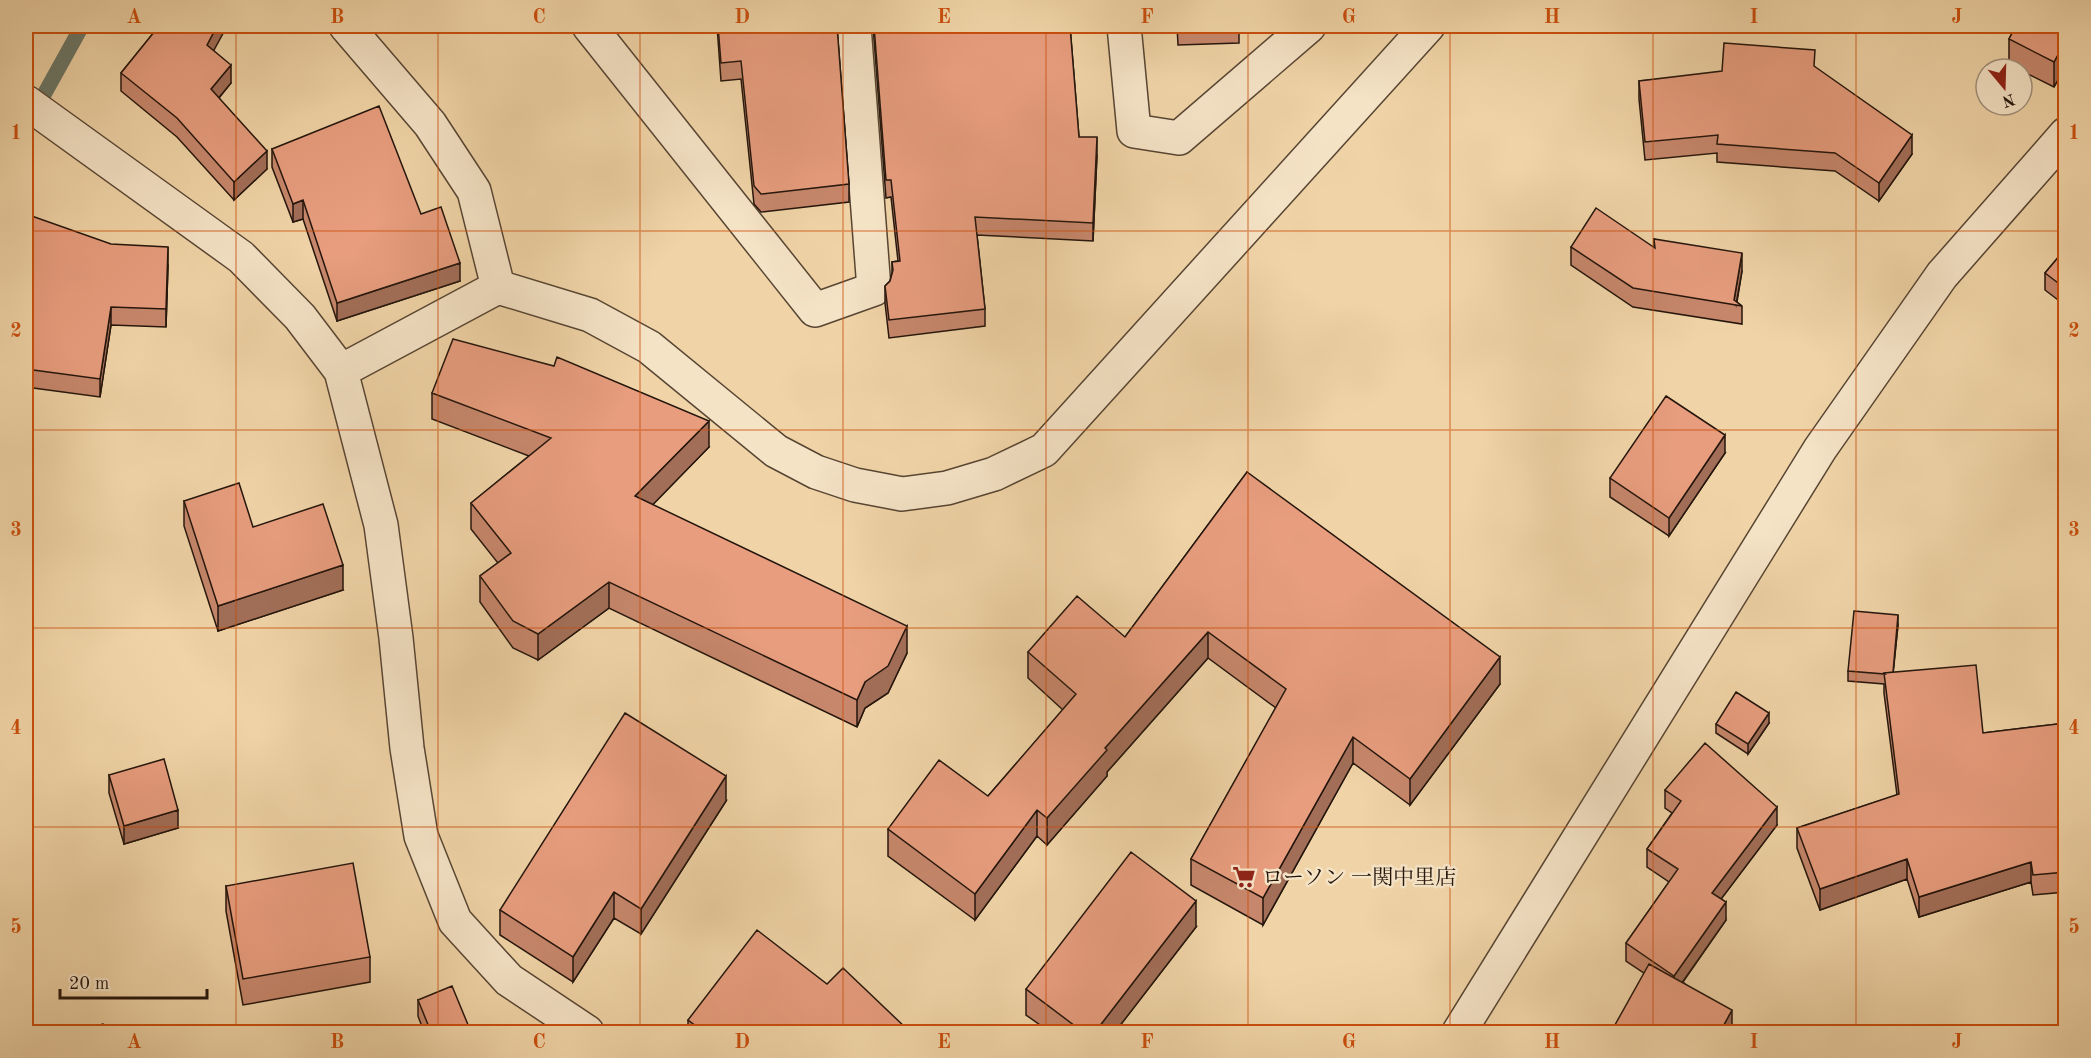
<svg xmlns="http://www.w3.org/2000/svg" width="2091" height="1058" viewBox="0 0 2091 1058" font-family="'Old Standard TT','Noto Serif JP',serif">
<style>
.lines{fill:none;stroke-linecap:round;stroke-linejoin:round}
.stream{stroke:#6b7768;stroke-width:15}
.minor-casing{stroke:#574533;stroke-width:36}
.minor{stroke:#f5e3c6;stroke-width:33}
.wall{fill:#c7876c;stroke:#24150c;stroke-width:1.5}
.shaded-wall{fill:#a26e58;stroke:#24150c;stroke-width:1.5}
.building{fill:#e79d7e;stroke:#24150c;stroke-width:1.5}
.grid{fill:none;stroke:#cb4f0c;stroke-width:1.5;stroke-opacity:0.55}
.labels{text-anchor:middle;stroke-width:5;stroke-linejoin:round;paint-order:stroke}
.poi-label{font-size:21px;fill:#24150c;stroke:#f5e3c6;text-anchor:start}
.neatline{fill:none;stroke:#cb4f0c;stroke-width:2}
.grid-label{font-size:20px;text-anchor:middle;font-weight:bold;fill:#cb4f0c}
</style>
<rect width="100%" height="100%" fill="#f0d4a7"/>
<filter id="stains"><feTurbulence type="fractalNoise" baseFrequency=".00333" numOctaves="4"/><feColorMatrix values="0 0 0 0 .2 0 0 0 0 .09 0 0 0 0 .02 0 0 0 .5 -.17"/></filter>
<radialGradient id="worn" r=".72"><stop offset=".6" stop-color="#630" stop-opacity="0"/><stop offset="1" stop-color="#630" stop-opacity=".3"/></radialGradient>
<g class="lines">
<path class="stream" d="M26,127L82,26"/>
<g class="minor-casing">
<path id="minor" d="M346,26L430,124L474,191L498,287
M589,26L815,310L874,289L854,26
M1124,26L1134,131L1179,138L1309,26
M26,102L241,257L300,317L341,371L381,525L396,638L407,748L421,836L455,921L509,980L587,1032
M341,371L498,287L590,315L649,347L776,451L816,472L855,485L902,494L947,488L994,474L1044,450L1428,26
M1459,1032L1820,449L1942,275L2066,134"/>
</g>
<use href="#minor" class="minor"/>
</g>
<path class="wall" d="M159,26H227L213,50L231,83L219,98L267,169L234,200L177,137L121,91V73Z
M646,26H676L647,28Z
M717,26H837L849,184V202L761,212L754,204L741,79L721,81Z
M873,26H1070L1079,137L1097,155L1093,241L977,235L985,309V326L889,338L885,303V286L890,281L892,273V262L898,261L891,197L886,198Z
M1177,26H1239V43L1178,45Z
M2001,26H2066V65L2054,87L2022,71V69H2018L2009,64V39L2013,31Z
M1815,67L1912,154L1879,201L1835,171L1717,162V153L1645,160L1639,99V81Z
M272,149L421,214L460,281L337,321L303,219L293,222L272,167Z
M26,216L168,265L166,327L111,325L100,397L26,387Z
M1654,239L1742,271L1737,302L1742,306V324L1633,307L1571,265V247H1654Z
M2066,248V306L2045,290V273Z
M432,393L709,447L652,505L907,653L888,693L865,708L857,727L609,608L538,660L513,648L480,602V576L498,563L471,529V503L529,456L432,419Z
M1725,453L1669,536L1610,497V478Z
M1247,472L1500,684L1410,805L1353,763L1263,925L1191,885V859L1276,708L1208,658L1107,772V776L1047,845L1037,836L975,920L888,856V829L988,796L1063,710L1028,678V652L1125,637Z
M184,501L253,527L343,590L218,631L184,526Z
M1898,625L1893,672L1983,733L2066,723V892L2033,895L2031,882L1919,917L1907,879L1820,910L1797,848V828L1897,795L1884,693V684L1848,681V671Z
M1769,723L1748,754L1716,733V724Z
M109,775L178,828L124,844L109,793Z
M1665,790L1777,825L1721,899L1726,920L1683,982L1732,1028L1644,973L1626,961V943L1669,882L1647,867V849L1672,813L1665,808Z
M726,801L641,934L614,918L573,982L500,935V910Z
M226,886L370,957V982L243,1005L226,911Z
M1196,927L1115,1032H1050L1026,1015V989Z
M827,984L908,1032H688V1020Z
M418,1000L471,1032H424L418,1016Z"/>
<path class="shaded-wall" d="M217,26H227L207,63V45Z
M2066,40V65L2054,87V62Z
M231,65V83L211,107V89Z
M1912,135V154L1879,201V183Z
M1097,137V155L1093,241V223Z
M267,151V169L234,200V182Z
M303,200V219L293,222V204Z
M168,247V265L166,327V309Z
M1742,253V271L1736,305L1734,300Z
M460,263V281L337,321V303Z
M111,307V325L100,397V379Z
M709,421V447L635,523V496Z
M1725,435V453L1669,536V518Z
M343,565V590L218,631V606Z
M609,582V608L538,660V634Z
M1898,615V625L1892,685V675Z
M907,626V653L888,693L865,708L857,727V700L865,682Z
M1208,632V658L1107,772V776L1047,845V818L1105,748Z
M1500,657V684L1410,805V779Z
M1769,713V723L1748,754V744Z
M1353,737V763L1263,925V898Z
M726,776V801L641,934V909Z
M1777,807V825L1712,911V893Z
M178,810V828L124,844V826Z
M1037,810V836L975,920V894Z
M1907,859V879L1820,910V889Z
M2031,862V882L1919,917V897Z
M614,892V918L573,982V957Z
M1196,901V927L1115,1032H1095Z
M1726,902V920L1674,994V976Z
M1732,1010V1028L1730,1032H1720Z"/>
<path class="building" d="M159,26H217L207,45L231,65L211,89L267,151L234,182L177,118L121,73Z
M718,26H837L849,184L761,194L754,186L741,61L721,63Z
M874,26H1070L1079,137H1097L1093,223L975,217L985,309L889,320L885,286L890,281L893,270L892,262L900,261L891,180H886Z
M1178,26H1227L1178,27Z
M2016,26H2066V40L2054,62L2009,39Z
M1724,43L1815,50L1814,66L1912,135L1879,183L1835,153L1717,144L1718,135L1645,142L1639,81L1722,71Z
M379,106L421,214L441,207L460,263L337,303L303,200L293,204L272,149Z
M1596,208L1655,248L1654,239L1742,253L1734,300L1742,306L1633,288L1571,247Z
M26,214L111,244L168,247L166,309L111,307L100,379L26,369Z
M2066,248V289L2045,273Z
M453,339L554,366L557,357L709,421L635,496L907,626L888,666L865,682L857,700L609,582L538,634L513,621L480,576L511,553L471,503L551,438L432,393Z
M1666,396L1725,435L1669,518L1610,478Z
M1247,472L1500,657L1410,779L1353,737L1263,898L1191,859L1286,689L1208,632L1105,748L1107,750L1047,818L1037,810L975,894L888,829L939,760L988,796L1076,694L1028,652L1077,596L1125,637Z
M239,483L253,527L323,504L343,565L218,606L184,501Z
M1854,611L1898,615L1893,672L1884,673L1885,674L1848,671Z
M1976,665L1983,733L2066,723V872L2033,875L2031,862L1919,897L1907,859L1820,889L1797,828L1899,794L1884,673Z
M1736,692L1769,713L1748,744L1716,724Z
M625,713L726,776L641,909L614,892L573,957L500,910Z
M1705,743L1777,807L1712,893L1726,902L1674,976L1626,943L1678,869L1647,849L1681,801L1665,790Z
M164,759L178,810L124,826L109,775Z
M1131,852L1196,901L1095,1032H1083L1026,989Z
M353,863L370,957L243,979L226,886Z
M757,930L827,984L843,968L908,1030L906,1032H704L688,1020Z
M1649,964L1732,1010L1720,1032H1611Z
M452,986L471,1032H431L418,1000Z
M103,1024L107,1032H82Z"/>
<path class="grid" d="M236,26V1032M438,26V1032M640,26V1032M843,26V1032M1046,26V1032M1248,26V1032M1450,26V1032M1653,26V1032M1856,26V1032M26,231H2066M26,430H2066M26,628H2066M26,827H2066"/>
<defs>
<g id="supermarket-bare" transform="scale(1.8)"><path d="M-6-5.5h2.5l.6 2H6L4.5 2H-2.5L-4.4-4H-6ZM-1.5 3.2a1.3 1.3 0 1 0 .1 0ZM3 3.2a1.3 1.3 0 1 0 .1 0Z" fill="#8f2418" stroke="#f5e3c6" stroke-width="2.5" paint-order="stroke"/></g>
</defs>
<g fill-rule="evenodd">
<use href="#supermarket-bare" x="1244" y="877"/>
</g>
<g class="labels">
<g class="poi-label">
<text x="1262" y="884">ローソン 一関中里店</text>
</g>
</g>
<rect width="2091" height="1058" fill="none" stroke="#f0d4a7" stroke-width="66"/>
<g transform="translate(2004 87) rotate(161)"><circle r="28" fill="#f5e3c6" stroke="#a1917c" stroke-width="1.5"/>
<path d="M0-4.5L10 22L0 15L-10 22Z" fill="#8f2418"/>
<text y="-9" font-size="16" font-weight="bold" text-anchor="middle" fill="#24150c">N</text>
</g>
<path d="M60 989v9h147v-9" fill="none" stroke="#24150c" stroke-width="3"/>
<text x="69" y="989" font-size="18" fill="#24150c" stroke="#f5e3c6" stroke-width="4.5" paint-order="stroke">20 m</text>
<rect x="33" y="33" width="2025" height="992" class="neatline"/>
<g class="grid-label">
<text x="134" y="23">A</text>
<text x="337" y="23">B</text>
<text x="539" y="23">C</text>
<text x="742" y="23">D</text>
<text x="944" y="23">E</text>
<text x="1147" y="23">F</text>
<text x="1349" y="23">G</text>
<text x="1552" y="23">H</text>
<text x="1754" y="23">I</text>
<text x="1957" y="23">J</text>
<text x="16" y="139">1</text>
<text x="2074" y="139">1</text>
<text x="16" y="337">2</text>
<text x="2074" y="337">2</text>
<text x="16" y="536">3</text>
<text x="2074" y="536">3</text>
<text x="16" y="734">4</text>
<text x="2074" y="734">4</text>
<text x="16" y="933">5</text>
<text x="2074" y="933">5</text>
<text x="134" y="1048">A</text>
<text x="337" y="1048">B</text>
<text x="539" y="1048">C</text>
<text x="742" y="1048">D</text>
<text x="944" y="1048">E</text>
<text x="1147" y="1048">F</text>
<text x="1349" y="1048">G</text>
<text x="1552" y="1048">H</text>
<text x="1754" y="1048">I</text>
<text x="1957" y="1048">J</text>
</g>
<rect width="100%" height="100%" filter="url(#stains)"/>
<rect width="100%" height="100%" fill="url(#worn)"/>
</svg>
